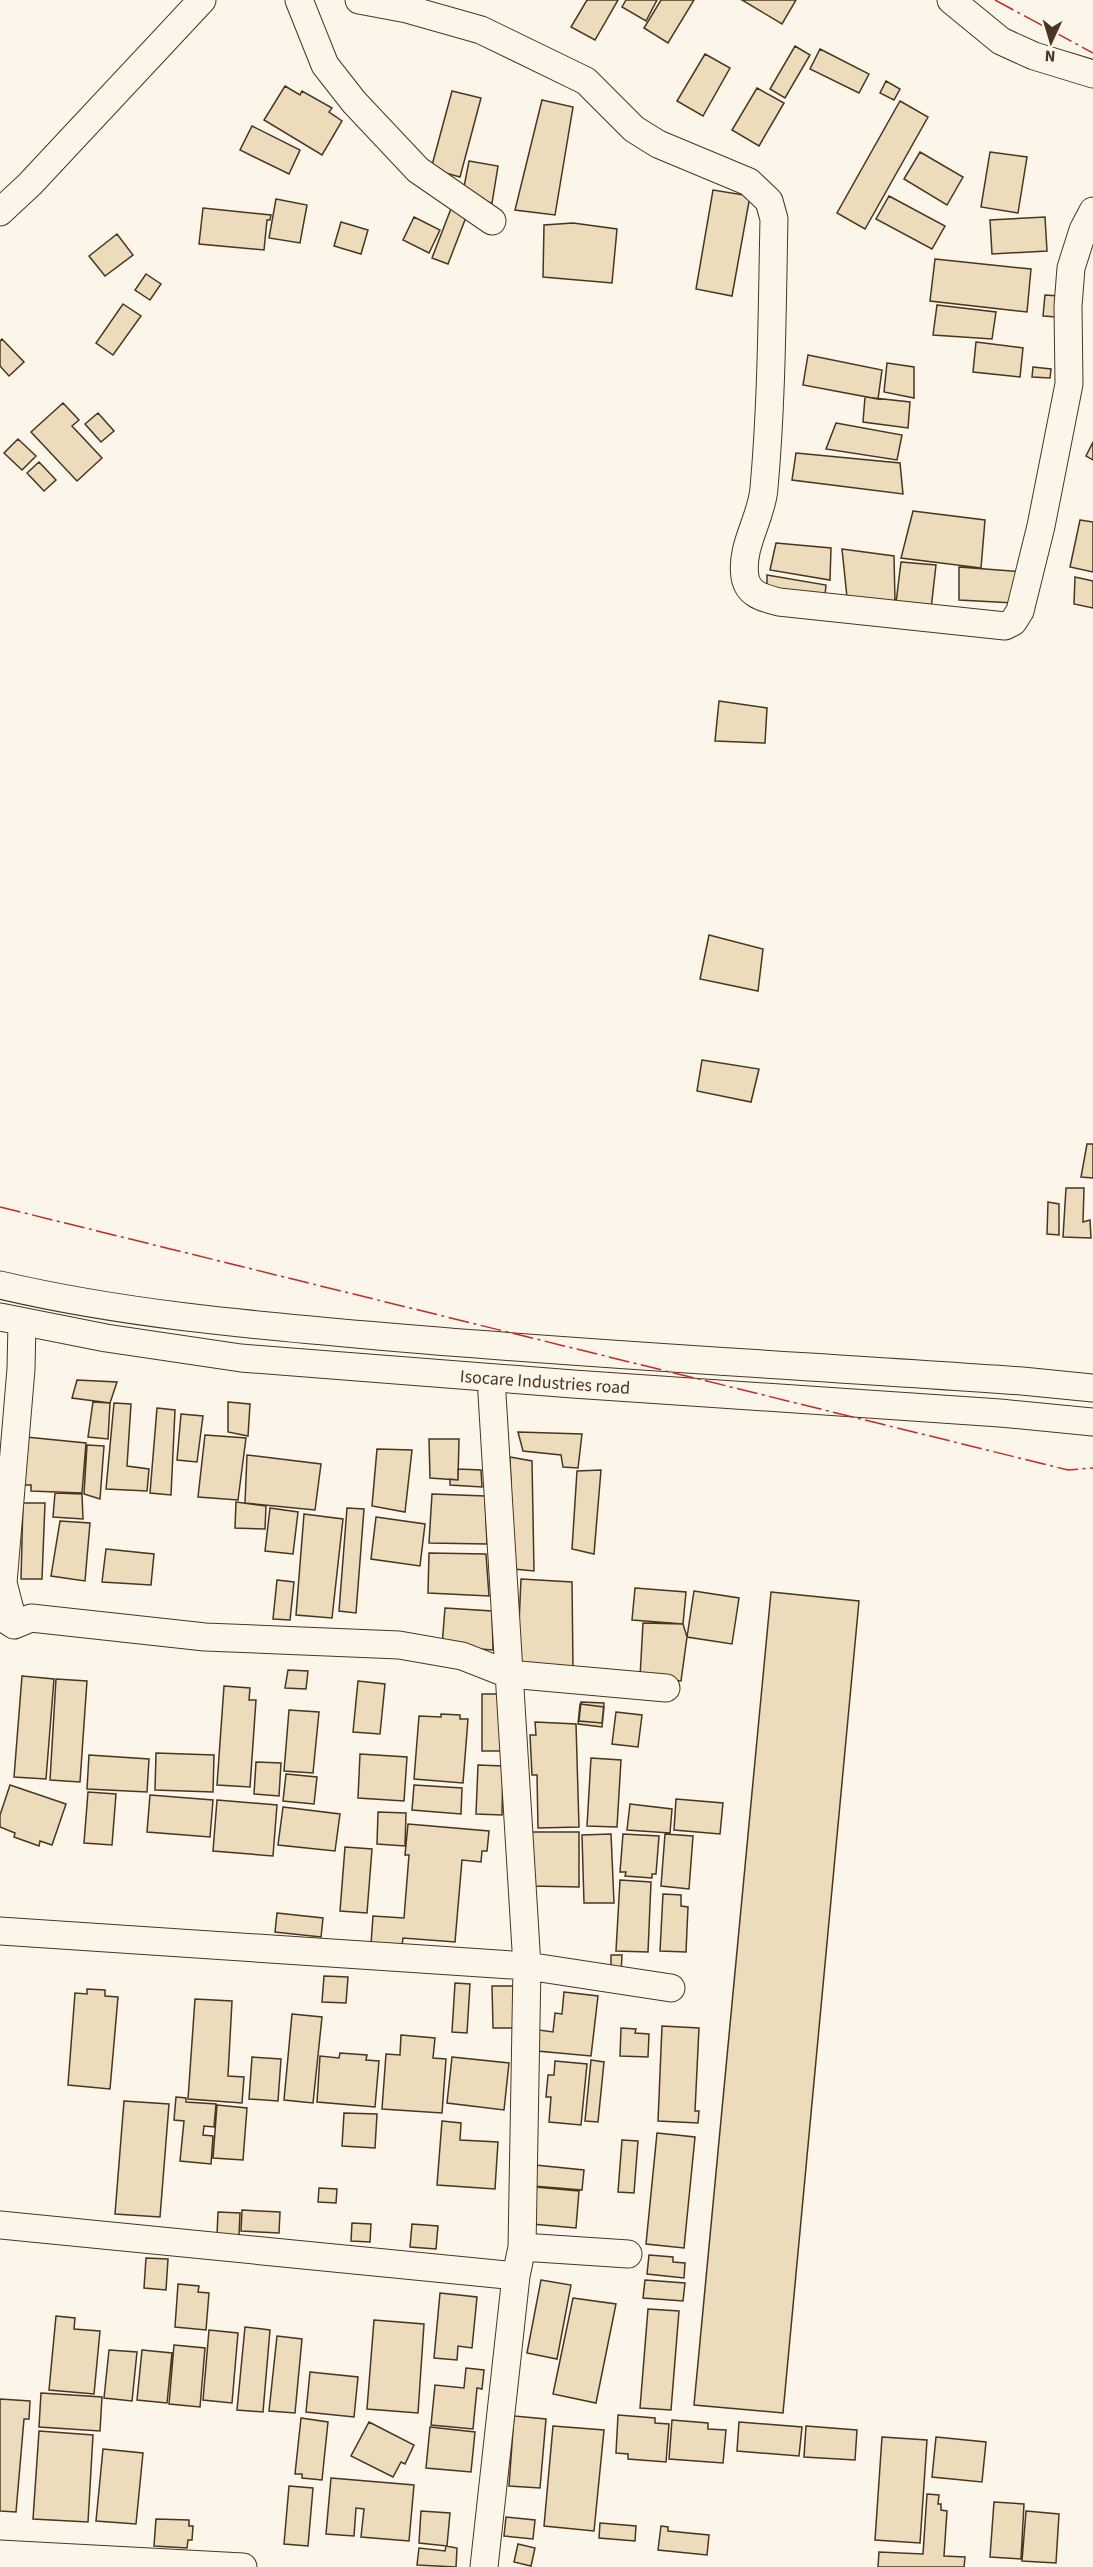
<svg xmlns="http://www.w3.org/2000/svg" width="1093" height="2567" viewBox="0 0 1093 2567" font-family="'Source Sans 3',sans-serif">
<style>
.building{fill:#ecdcbc;stroke:#4a3520;stroke-width:1.5}
.lines{fill:none;stroke-linecap:round;stroke-linejoin:round}
.minor-casing{stroke:#4a3520;stroke-width:29}
.minor{stroke:#fbf6e9;stroke-width:27}
.power{stroke:#c62828;stroke-width:1.5;stroke-dasharray:21 4.5 3 4.5;stroke-linecap:butt}
.labels{text-anchor:middle;stroke-width:4.5;stroke-linejoin:round;paint-order:stroke}
.street-label{font-size:18px;fill:#4a3520;stroke:#fbf6e9}
</style>
<rect width="100%" height="100%" fill="#fbf6e9"/>
<path class="building" d="M587,0H618L595,40L571,27Z
M626,0H657L646,21L622,7Z
M661,0H694L668,43L644,28Z
M742,0H796L782,24Z
M795,46L810,55L785,98L770,89Z
M820,49L869,74L859,93L810,69Z
M705,54L730,68L703,116L677,101Z
M886,81L900,89L894,100L880,93Z
M285,86L300,95L302,91L332,108L329,112L342,121L322,155L264,120Z
M757,88L784,103L759,146L732,130Z
M452,91L481,98L460,177L431,169Z
M542,100L573,107L555,215L515,210Z
M900,101L928,117L865,229L837,213Z
M252,126L300,150L289,174L240,150Z
M920,152L963,177L947,205L904,179Z
M990,152L1027,157L1018,213L981,207Z
M469,161L498,166L492,203L462,197Z
M713,190L750,196L732,296L696,289Z
M889,196L945,226L932,249L876,219Z
M276,199L307,205L300,243L269,238Z
M452,206L468,212L448,264L432,258Z
M203,208L271,215L270,220H267L264,250L199,244Z
M414,217L440,230L429,253L403,240Z
M1045,217L1047,251L992,254L990,220Z
M341,222L368,230L361,254L334,246Z
M573,223L617,229L612,283L543,277L544,225Z
M117,234L133,255L105,276L89,256Z
M935,259L1031,269L1027,312L930,301Z
M146,274L161,284L150,300L135,290Z
M1045,295L1059,296L1057,317L1043,316Z
M123,304L141,316L113,355L96,343Z
M937,305L996,312L992,339L933,335Z
M2,339L24,362L9,376L0,366V341Z
M976,342L1023,348L1020,377L973,372Z
M808,355L882,370L878,399L803,385Z
M887,363L914,367V398L884,392Z
M1033,367L1051,369L1050,378L1032,377Z
M865,397L910,402L908,428L863,422Z
M63,403L79,420L72,426L102,458L77,481L31,432Z
M98,413L114,431L101,442L85,424Z
M836,423L902,435L897,460L826,449Z
M18,439L36,456L22,470L4,453Z
M1093,442V460L1086,456Z
M796,453L900,463L903,494L792,480Z
M39,462L56,480L44,491L27,473Z
M913,511L985,520L981,568L901,558Z
M1080,520L1093,522V572L1070,567Z
M776,543L831,548L830,580L770,570Z
M842,549L894,556L895,602L847,597Z
M901,562L936,565L930,618L895,611Z
M959,567L1023,572L1014,603L959,600Z
M767,575L826,585L824,604L767,596Z
M1075,577L1093,581V608L1074,604Z
M719,701L767,708L765,743L715,741Z
M709,935L763,949L758,991L700,979Z
M702,1060L759,1069L751,1102L697,1091Z
M1087,1144H1093V1178L1081,1177Z
M1066,1188H1084L1083,1222L1090,1220L1091,1238L1063,1237Z
M1048,1202L1059,1204V1235L1047,1234Z
M77,1380L117,1382L110,1403L72,1398Z
M93,1402L110,1403L108,1439L88,1437Z
M228,1402L250,1404L248,1436L228,1432Z
M114,1403L131,1404L127,1466L149,1469L147,1491L106,1489Z
M157,1408L175,1410L171,1495L150,1493Z
M181,1414L203,1416L197,1462L177,1460Z
M518,1432L582,1434L578,1468L563,1467L561,1455L523,1451Z
M205,1435L246,1438L238,1500L198,1497Z
M26,1437L86,1443L82,1493L31,1491V1485H24Z
M429,1439H459L458,1480L430,1478Z
M87,1445L104,1446L100,1499L84,1494Z
M377,1449L412,1450L405,1512L372,1506Z
M247,1455L321,1464L315,1510L245,1503Z
M510,1457L532,1461L534,1571L514,1569Z
M458,1469L481,1470L482,1487L450,1485V1479L458,1480Z
M601,1470L594,1554L572,1549L577,1471Z
M55,1493L82,1494L83,1519L53,1517Z
M432,1494L485,1496L487,1544L429,1543Z
M236,1502L266,1506L265,1529L235,1528Z
M23,1503H45L42,1579H21Z
M270,1508L298,1512L293,1554L265,1551Z
M347,1508L364,1509L356,1613L339,1611Z
M304,1514L343,1519L332,1618L296,1615Z
M376,1517L425,1524L420,1566L371,1559Z
M60,1521L90,1523L85,1581L51,1576Z
M106,1549L154,1554L151,1585L102,1582Z
M429,1553L486,1554L489,1596L428,1593Z
M521,1579L572,1582L573,1668L517,1669Z
M277,1580L294,1582L290,1620L273,1619Z
M635,1588L686,1592L683,1624L632,1620Z
M694,1591L739,1598L732,1644L687,1637Z
M771,1592L859,1601L783,2413L694,2405Z
M445,1608L492,1611L493,1650L442,1646Z
M643,1623L683,1624L687,1637L681,1681L640,1677Z
M288,1670L308,1671L306,1689L285,1688Z
M22,1676L54,1679L46,1779L14,1777Z
M56,1679L87,1681L80,1782L50,1780Z
M358,1681L385,1684L380,1734L353,1732Z
M224,1686L250,1688L249,1700H256L250,1787L217,1785Z
M482,1694H505L504,1751H482Z
M581,1702L604,1703L602,1723L579,1721Z
M580,1704L604,1707L602,1727L578,1724Z
M289,1710L319,1712L313,1773L284,1771Z
M616,1712L642,1715L638,1747L612,1744Z
M441,1714L460,1715V1719H468L463,1783L414,1779L419,1716L441,1717Z
M535,1722L576,1724L579,1827L538,1828L537,1775H532L530,1735H536Z
M156,1753L214,1755L213,1792L155,1790Z
M360,1754L407,1757L404,1801L358,1798Z
M89,1755L149,1759L147,1792L87,1789Z
M591,1758L621,1760L617,1827L587,1826Z
M256,1762L281,1763L279,1796L254,1794Z
M478,1765L503,1766L502,1815L476,1814Z
M286,1774L317,1777L314,1804L283,1801Z
M10,1785L66,1804L52,1845L40,1841L39,1846L14,1837L15,1833L0,1827V1815Z
M414,1785L462,1788L461,1814L412,1810Z
M88,1792L116,1794L112,1845L84,1843Z
M150,1795L213,1800L210,1837L147,1832Z
M676,1799L723,1803L720,1834L674,1830Z
M217,1800L277,1805L273,1856L213,1851Z
M630,1804L672,1809L670,1833L627,1830Z
M283,1807L340,1814L335,1851L278,1845Z
M378,1812L406,1813L405,1846L377,1844Z
M408,1824L489,1831L487,1851H482L481,1862L462,1860L455,1942L403,1938L402,1946L371,1944L373,1916L404,1918L409,1855H405Z
M531,1832H579V1887L531,1886Z
M611,1834L614,1903H584L582,1835Z
M623,1834L659,1836L656,1874H652V1878L625,1876L626,1872H620Z
M665,1834L693,1836L689,1889L661,1886Z
M345,1847L372,1849L367,1913L340,1911Z
M620,1880L651,1882L648,1952L616,1951Z
M663,1894L681,1895V1906L688,1907L686,1952L660,1951Z
M277,1913L323,1918L321,1937L275,1932Z
M611,1955H622L621,1973L611,1972Z
M324,1976L348,1977L346,2003L322,2002Z
M455,1983L470,1984L467,2033L452,2032Z
M492,1986H514V2028H493Z
M87,1989L105,1990V1996L118,1997L110,2089L68,2085L75,1993L87,1994Z
M564,1992L598,1996L591,2056L537,2051L539,2030L553,2032L555,2013L562,2014Z
M195,1999L232,2001L228,2076L244,2077L242,2103L188,2099Z
M292,2014L322,2017L313,2103L284,2100Z
M662,2026L699,2028L695,2111H699L698,2123L658,2121Z
M621,2028L636,2029L635,2033L649,2034L648,2057L620,2056Z
M401,2035L435,2038L433,2058L446,2059L442,2113L382,2109L386,2054L400,2055Z
M340,2053L367,2055L366,2060L379,2061L375,2107L317,2102L320,2056L339,2058Z
M252,2057L281,2059L278,2101L249,2099Z
M452,2057L509,2063L504,2110L447,2103Z
M591,2060L604,2062L598,2122L585,2121Z
M555,2061L587,2064L581,2125L549,2122L551,2097H546L548,2075H554Z
M176,2097L186,2098V2102L216,2104L214,2127L204,2126L203,2135L213,2136L211,2164L180,2161L184,2121L174,2120Z
M124,2101L169,2104L160,2217L115,2214Z
M217,2105L247,2108L243,2160L213,2158Z
M344,2113L377,2114L375,2148L342,2146Z
M442,2121L461,2123L460,2140L498,2142L495,2189L437,2185Z
M657,2133L695,2137L684,2248L646,2244Z
M622,2140L638,2141L634,2193L618,2192Z
M535,2165L584,2170L582,2190L533,2186Z
M535,2187L579,2191L576,2228L532,2224Z
M319,2188L337,2189L336,2203L318,2202Z
M242,2210L280,2212L279,2233L241,2231Z
M218,2212L240,2213L239,2235H217Z
M352,2223L371,2224L370,2242L351,2241Z
M412,2224L438,2226L436,2249L410,2247Z
M649,2255L673,2257V2262L685,2263L684,2278L647,2274Z
M146,2258L168,2259L166,2290L144,2288Z
M541,2280L571,2285L557,2359L527,2353Z
M645,2280L685,2283L683,2301L643,2298Z
M178,2284L199,2286L198,2292L209,2293L206,2330L175,2327Z
M440,2293L477,2297L472,2348L458,2346L457,2360L434,2358Z
M573,2298L616,2304L596,2403L553,2394Z
M648,2309L679,2311L671,2410L640,2408Z
M56,2316L75,2318L74,2329L100,2331L94,2394L49,2390Z
M374,2320L424,2324L418,2413L367,2409Z
M245,2327L270,2330L263,2412L237,2410Z
M209,2330L238,2333L232,2403L203,2400Z
M277,2336L302,2339L295,2413L269,2411Z
M174,2345L205,2348L200,2407L169,2404Z
M109,2350L137,2352L132,2401L104,2398Z
M142,2350L172,2353L167,2403L137,2400Z
M466,2368L484,2370L482,2389L477,2388L473,2429L431,2425L435,2385L464,2388Z
M310,2372L358,2377L354,2417L306,2412Z
M41,2393L102,2397L100,2431L39,2427Z
M0,2399L30,2401L29,2419H24L16,2512L0,2511Z
M618,2415L655,2418V2423L669,2424L666,2462L628,2459V2454L616,2453Z
M514,2416L546,2419L540,2488L509,2486Z
M301,2418L328,2422L322,2480L302,2478V2474H295Z
M672,2420L708,2423V2429L726,2430L723,2463L669,2459Z
M369,2422L414,2445L405,2464L401,2462L393,2477L351,2456Z
M739,2422L802,2427L799,2456L737,2451Z
M553,2426L604,2430L594,2531L544,2526Z
M806,2426L857,2430L855,2460L804,2457Z
M430,2427L475,2432L471,2472L426,2468Z
M39,2431L93,2435L88,2522L33,2519Z
M882,2437L927,2440L920,2543L875,2540Z
M936,2437L986,2442L982,2482L932,2477Z
M103,2449L143,2453L136,2524L96,2521Z
M331,2478L414,2485L409,2541L361,2537L364,2509L356,2508L354,2536L326,2534Z
M289,2486L313,2488L308,2546L284,2544Z
M927,2494L939,2495L938,2504H941V2510L947,2511L944,2556L965,2557L964,2567H878L879,2552L923,2554Z
M994,2502L1024,2504L1021,2559L990,2557Z
M421,2511L450,2513L447,2546L419,2543Z
M1026,2511L1059,2514L1056,2563L1022,2561Z
M506,2517L535,2520L533,2539L504,2536Z
M156,2519L189,2520V2526H193L192,2540H188L187,2548L154,2546Z
M600,2523L636,2526L635,2541L599,2538Z
M661,2526L668,2527V2531L709,2535L707,2555L658,2550Z
M518,2544L535,2548L531,2566L514,2562Z
M446,2546L457,2548L456,2567L417,2565L419,2548L445,2551Z"/>
<g class="lines">
<g class="minor-casing">
<path id="minor" d="M299,0L325,65L354,102L418,170L492,221
M359,0L407,9L481,30L586,81L634,129L658,144L749,182L769,201L774,219C772,309 772,399 764,488C762,518 740,546 745,577C748,595 764,598 779,602L1005,626L1013,622L1020,611L1041,526L1069,384L1068,306L1071,268L1083,230L1093,211
M951,0L1001,41L1034,56L1093,74
M0,212L30,184L202,0
M0,1285C123,1314 252,1325 378,1336C593,1355 808,1366 1022,1381L1093,1388
M0,1317L106,1338L241,1358L573,1384L1000,1413L1093,1422
M0,1616L14,1625L31,1618L205,1637L399,1645L462,1656L508,1674L666,1688
M14,1625L3,1583L21,1369L22,1322
M0,1931L527,1966L671,1988
M0,2225L516,2276
M522,2247L628,2254
M0,2554L243,2567
M484,2567L516,2276L522,2247L527,1966L491,1378"/>
</g>
<use href="#minor" class="minor"/>
<path class="power" d="M995,0L1093,53
M0,1207L1068,1470L1093,1468"/>
</g>
<g class="labels">
<g class="street-label">
<text transform="translate(545 1382) rotate(4)" y="6">Isocare Industries road</text>
</g>
</g>
<g transform="translate(1051 42) rotate(184)" stroke="#fbf6e9" stroke-width="4.5" paint-order="stroke">
<path d="M0-4.5L10 22L0 15L-10 22Z" fill="#4a3520"/>
<text y="-9" font-size="16" font-weight="bold" text-anchor="middle" fill="#4a3520">N</text>
</g>
</svg>
